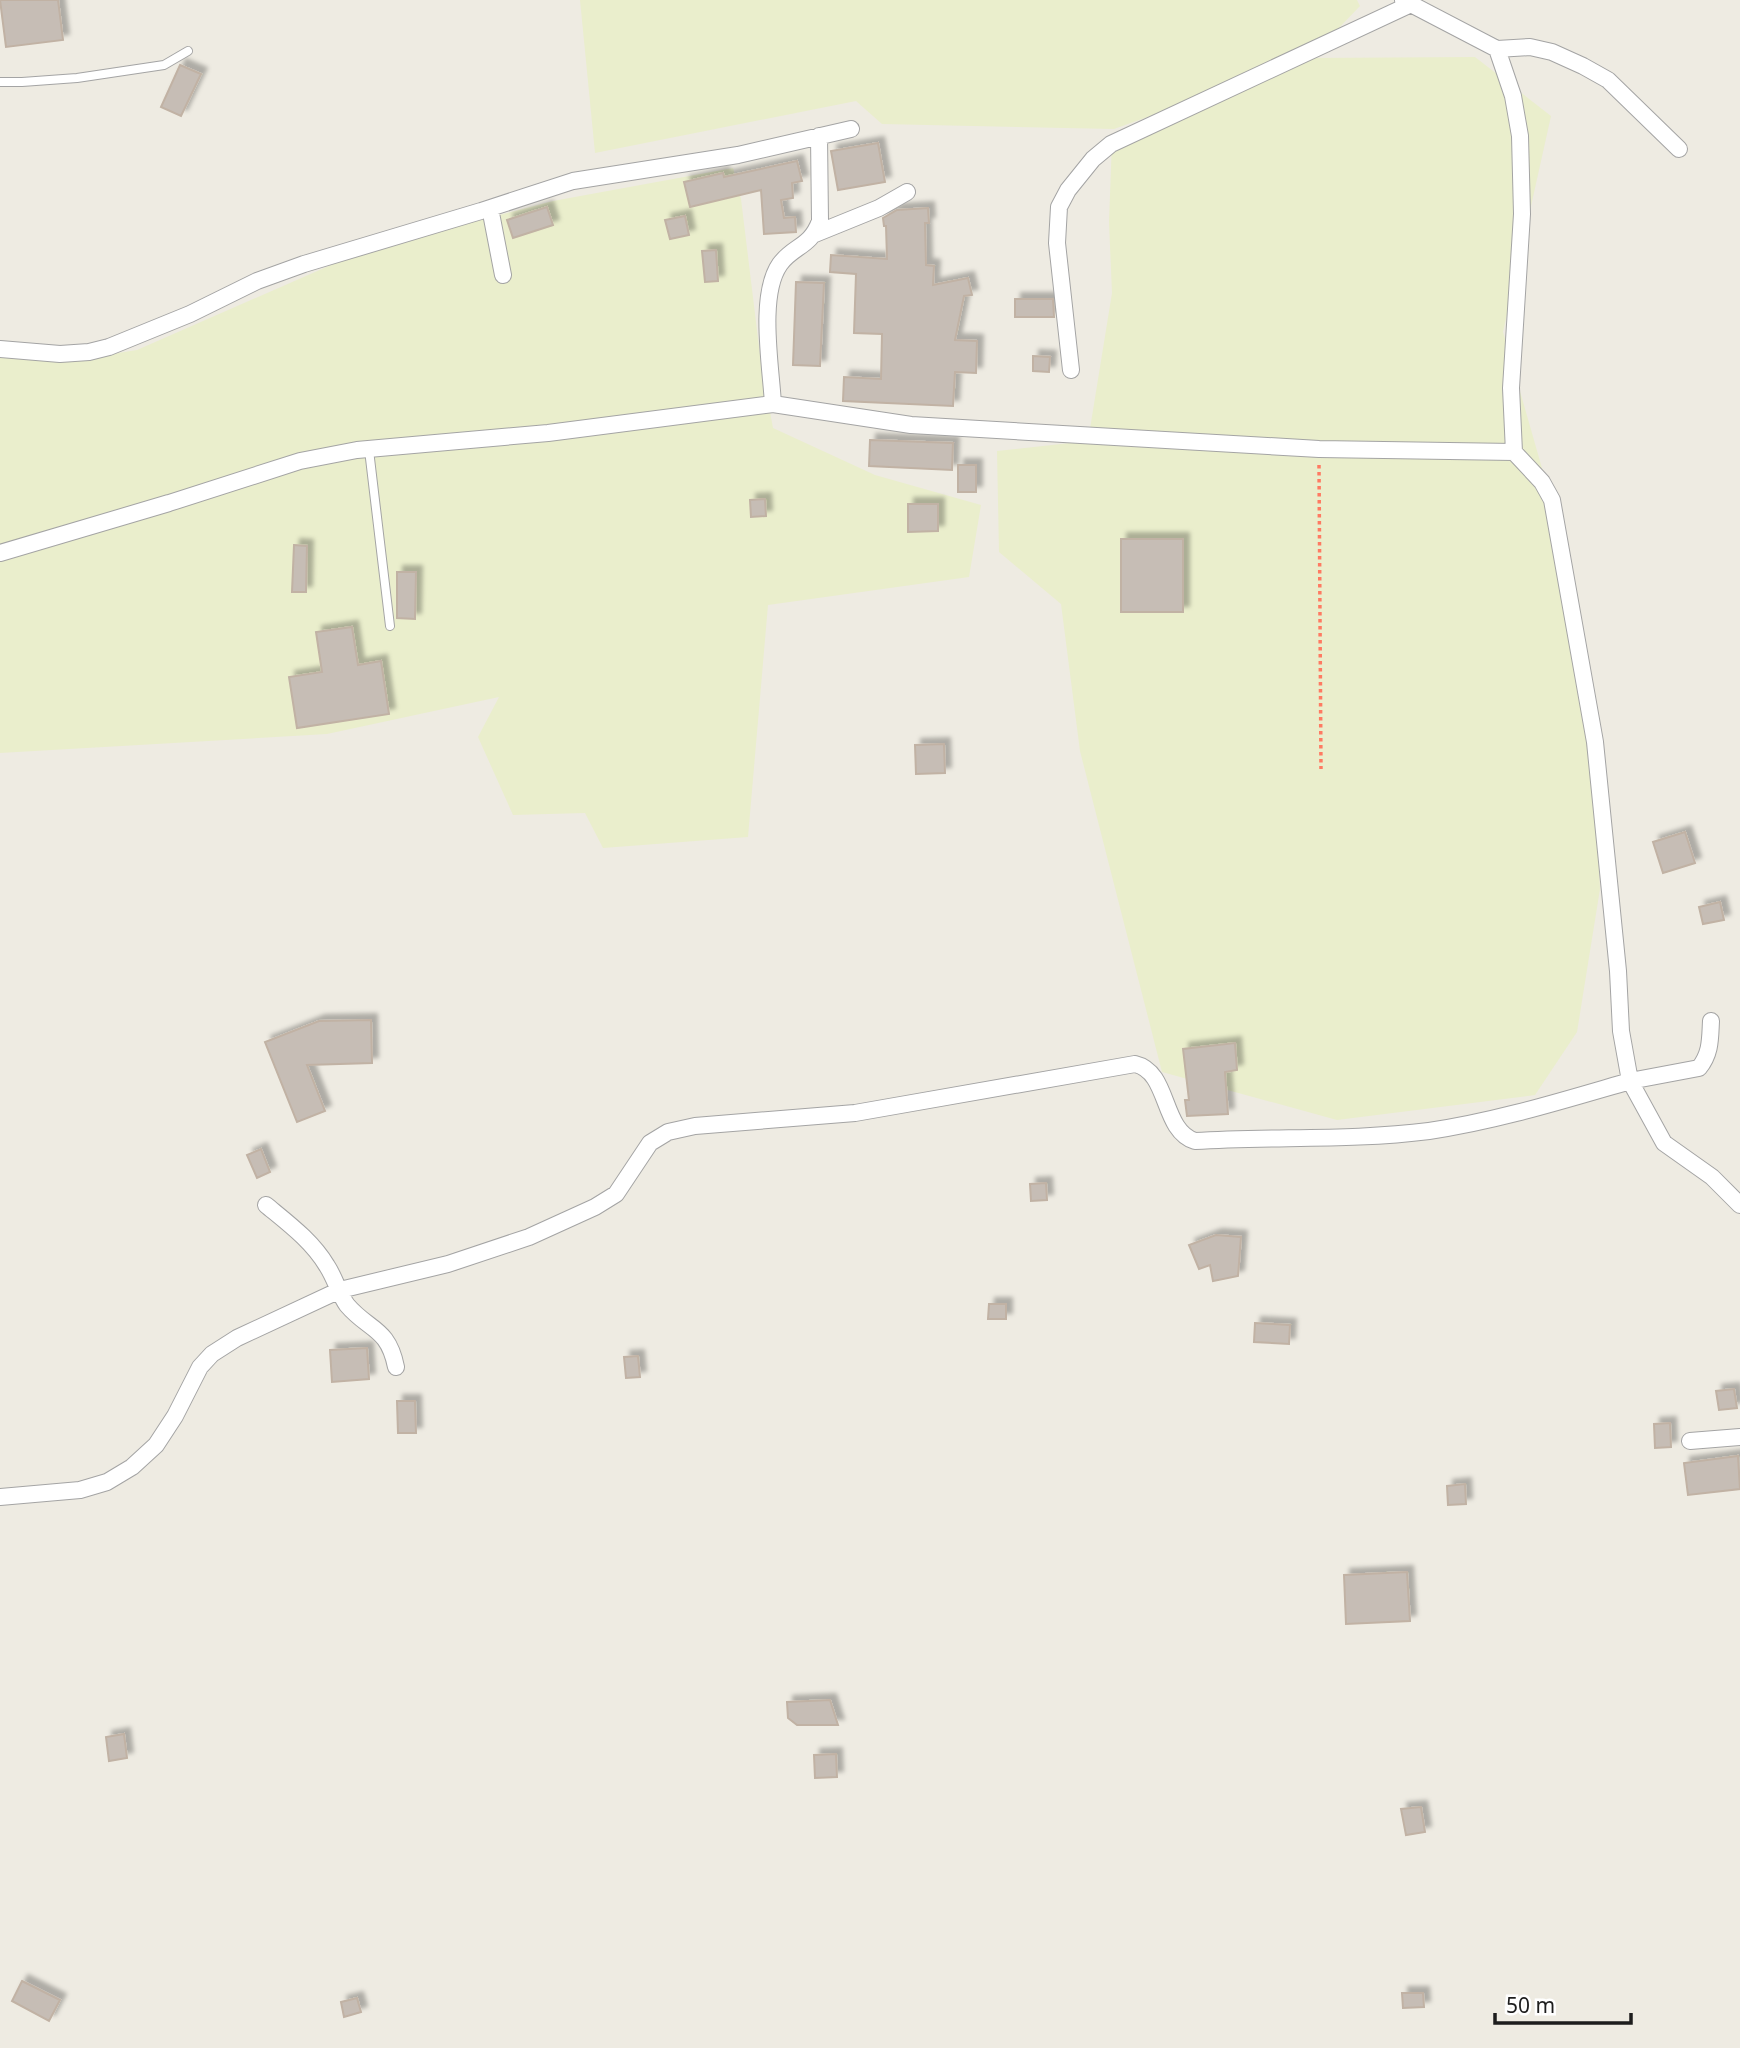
<svg xmlns="http://www.w3.org/2000/svg" width="1740" height="2048" viewBox="0 0 1740 2048" font-family="'Noto Sans',sans-serif">
<style>
.farmland{fill:#eaeecc}
.building{fill:#c6bdb5;stroke:#c1b2a4;stroke-width:2;filter:url(#shadow)}
.lines{fill:none;stroke-linecap:round;stroke-linejoin:round}
.service-casing{stroke:#a4a4a4;stroke-width:10}
.minor-casing{stroke:#a4a4a4;stroke-width:18}
.path{stroke:#ff7a62;stroke-width:3.5;stroke-dasharray:3.5 3.5;stroke-linecap:butt}
.service{stroke:#fff;stroke-width:8}
.minor{stroke:#fff;stroke-width:16}
</style>
<defs>
<filter id="shadow"><feDropShadow dx="6" dy="-6" stdDeviation="2" flood-color="#0004"/></filter>
</defs>
<rect width="100%" height="100%" fill="#eeebe2"/>
<path class="farmland" d="M580,0H1357L1360,6L1310,58L1475,57L1551,116L1503,332L1554,510L1593,730L1600,889L1577,1032L1535,1095L1337,1120L1162,1072L1080,751L1061,604L999,552L997,451L1088,441L1112,293L1109,222L1112,141L1231,87L1114,129L882,124L856,101L595,153Z
M733,168L741,199L761,363L773,428L875,475L981,505L969,577L768,605L748,837L603,848L585,813L513,815L478,737L499,697L327,734L0,753V353L61,362L137,350L363,251L553,201Z"/>
<path class="building" d="M0,0H58L63,40L6,47Z
M180,65L201,74L181,116L161,107Z
M878,143L885,182L838,190L831,151Z
M797,161L802,181L792,183L793,198L781,200L784,218L795,217L796,232L764,234L761,190L690,207L684,182L723,173L724,177Z
M547,207L553,225L513,238L507,220Z
M928,208L929,223H925L926,265L934,266L933,285L968,278L972,295L964,296L955,340L977,341L976,373L955,372L953,406L843,401L844,377L881,379L882,334L854,333L856,274L830,272L831,255L887,259L886,226H884L883,218L897,210Z
M685,216L689,235L670,239L665,220Z
M716,250L718,281L705,282L702,251Z
M796,282L824,283L820,366L793,365Z
M1015,299H1053L1054,317H1015Z
M1033,356L1050,357L1049,372L1033,371Z
M870,440L953,443L952,470L869,466Z
M958,465H976V492H958Z
M765,499L766,516L751,517L750,500Z
M908,504H938V531L908,532Z
M1121,539H1183V612H1121Z
M294,545L307,546L306,592H292Z
M397,572H416L415,619L397,618Z
M352,627L358,665L381,661L389,714L297,728L289,677L322,672L316,632Z
M944,744L945,773L916,774L915,745Z
M1685,832L1695,863L1663,873L1653,842Z
M1720,902L1724,920L1703,924L1699,907Z
M371,1020L372,1063L307,1065L325,1111L297,1122L265,1042L319,1021Z
M1235,1043L1237,1070L1225,1072L1228,1114L1187,1116L1185,1100H1189L1183,1049Z
M261,1149L270,1172L257,1178L247,1155Z
M1046,1183L1047,1200L1031,1201L1030,1184Z
M1216,1235L1241,1237L1238,1276L1213,1281L1210,1265L1199,1269L1189,1245Z
M989,1304H1006V1319H988Z
M1255,1323L1290,1325L1289,1344L1254,1342Z
M367,1348L369,1379L332,1382L330,1350Z
M638,1356L640,1377L626,1378L624,1357Z
M1734,1389L1737,1408L1719,1410L1716,1391Z
M397,1401H415L416,1433H398Z
M1670,1423L1671,1447L1655,1448L1654,1424Z
M1738,1456L1740,1489L1688,1495L1684,1463Z
M1465,1484L1466,1504L1448,1505L1447,1486Z
M1407,1572L1410,1621L1346,1624L1344,1575Z
M830,1700L838,1725H797L788,1718L787,1702Z
M124,1734L127,1758L109,1761L106,1737Z
M836,1754L837,1777L815,1778L814,1755Z
M1421,1807L1425,1832L1406,1835L1401,1809Z
M22,1981L60,2000L49,2021L12,2001Z
M1402,1993H1423L1424,2007L1403,2008Z
M357,1998L361,2012L344,2017L341,2002Z"/>
<g class="lines">
<g class="service-casing">
<path id="service" d="M0,82H22L77,78L164,65L188,51
M369,450L390,626"/>
</g>
<g class="minor-casing">
<path id="minor" d="M1403,0L1497,49L1513,96L1520,136L1522,214L1511,388L1514,452L1542,482L1552,500L1595,742L1618,971L1621,1031L1630,1081L1699,1068C1711,1053 1710,1039 1711,1021
M1497,49L1530,47L1552,52L1583,66L1608,80L1679,149
M490,208L503,275
M815,234L879,208L907,192
M0,349L60,354L89,352L109,347L190,314L257,281L304,264L481,211L573,181L738,155L851,129
M1071,370L1057,243L1059,207L1068,190L1093,159L1111,144L1411,4
M773,404C771,367 758,295 780,264C794,245 810,248 820,221L819,136
M0,553L169,503L300,461L357,450L548,433L773,404L911,425L1319,449L1514,452
M266,1205C289,1224 312,1241 327,1266C335,1278 339,1294 347,1305C369,1331 388,1327 396,1367
M1690,1441L1740,1437
M0,1497L80,1490L107,1482L132,1467L156,1445L175,1416L200,1367L212,1354L237,1338L340,1290L448,1264L529,1237L595,1207L616,1194L650,1143L668,1132L695,1126L855,1113L1135,1064C1170,1072 1161,1130 1195,1141C1272,1136 1352,1141 1429,1131C1497,1121 1564,1100 1630,1081L1664,1143L1712,1177L1740,1205"/>
</g>
<path class="path" d="M1319,465L1321,769"/>
<use href="#service" class="service"/>
<use href="#minor" class="minor"/>
</g>
<path d="M1495 2013v10h136v-10" fill="none" stroke="#1d1d1d" stroke-width="3.5"/>
<text x="1506" y="2013" font-size="21" fill="#1d1d1d" stroke="#ffffff" stroke-width="5" paint-order="stroke">50 m</text>
</svg>
